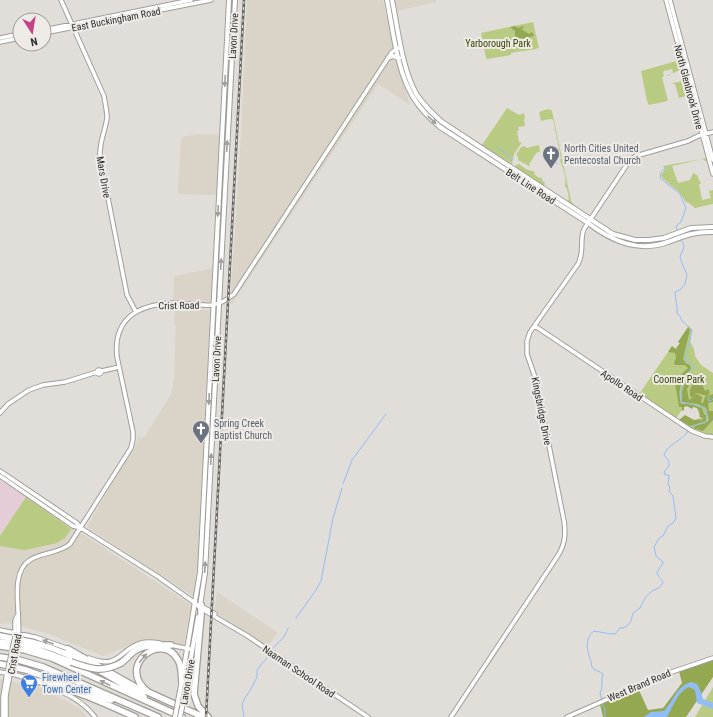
<svg xmlns="http://www.w3.org/2000/svg" width="713" height="717" viewBox="0 0 713 717" font-family="'Roboto Condensed',sans-serif">
<style>
.built{fill:#dad3c8}
.education{fill:#e5cdd7}
.green{fill:#b9cb82}
.forest{fill:#94a851}
.water{fill:#91bdf5}
.lines{fill:none;stroke-linecap:round;stroke-linejoin:round}
.stream{stroke:#91bdf5;stroke-width:1}
.secondary-casing{stroke:#a09e99;stroke-width:5.5}
.primary-casing{stroke:#a09e99;stroke-width:6}
.highway-casing{stroke:#a09e99;stroke-width:8}
.secondary{stroke:#fff;stroke-width:3.5}
.primary{stroke:#fff;stroke-width:4}
.highway{stroke:#fff;stroke-width:5.5}
.rail-casing{stroke:#646360;stroke-width:2.5}
.rail{stroke:#eeebe7;stroke-width:1;stroke-dasharray:3;stroke-linecap:butt}
.secondary-bridge-casing{stroke:#a09e99;stroke-width:5.5;stroke-linecap:butt}
.primary-bridge-casing{stroke:#a09e99;stroke-width:6;stroke-linecap:butt}
.highway-bridge-casing{stroke:#a09e99;stroke-width:8;stroke-linecap:butt}
.secondary-bridge{stroke:#fff;stroke-width:3.5}
.primary-bridge{stroke:#fff;stroke-width:4}
.highway-bridge{stroke:#fff;stroke-width:5.5}
.oneway{fill:#a1a0a0}
.labels{text-anchor:middle;stroke-width:4;stroke-linejoin:round;paint-order:stroke}
.street-label{font-size:10px;fill:#2e2d2b;stroke:#eeebe7}
.park-label{font-size:10px;fill:#374300;stroke:#eeebe7}
.worship-label{font-size:10px;fill:#5b616d;stroke:#eeebe7;text-anchor:start}
.shop-label{font-size:10px;fill:#366cbe;stroke:#eeebe7;text-anchor:start}
</style>
<rect width="100%" height="100%" fill="#e1ded9"/>
<path class="built" d="M247,0H383L393,48L410,105L378,84L232,304H230L241,135Z
M395,0H436V2L397,11Z
M199,134L220,135L217,195L178,194L181,137Z
M213,267L211,303L173,301L174,276L209,269Z
M175,308L210,310L198,560L193,596L87,527L127,457L134,449L138,437L142,438L145,436L171,394L174,380L176,326L174,323Z
M26,497L191,605L184,645L176,646L142,640L103,656L49,634L8,623L0,624V536Z
M217,592L278,633L267,647L214,612Z
M0,679L38,687L79,708L87,717H0Z"/>
<path class="education" d="M0,480L26,497L0,536Z"/>
<path class="green" d="M533,22L539,48C529,51 520,51 511,53V55L487,59L486,58L481,33Z
M680,60L681,62L682,69L667,76V75L673,73L672,69L664,71L663,72L664,77H662L668,101L649,105L647,101L641,71Z
M682,72L684,73L690,95L679,98L675,84H673V82L674,83L682,81L681,73Z
M507,108L519,115L524,113L525,119H524L525,126L518,127L519,130L517,131L519,142H521V144L514,154L513,158L505,155L513,159L512,164L482,145Z
M549,109L552,111L571,201L574,205L590,216L567,202L569,199L567,188L565,187C567,177 563,169 560,160L561,159L557,139H555L557,138L555,130H553L555,129L553,120L551,119L544,120V122L543,120L541,121L539,113L541,111Z
M539,145L540,151L538,153L537,152L529,164L530,165L529,166L518,160V156L516,155L521,147L525,146L526,148Z
M707,158V162L702,159L672,166L678,183L690,180L693,173L697,175L701,184H699L702,200L711,198L709,191L713,190V204L695,208L689,203L686,202L679,192L662,178L661,175L665,169L663,166Z
M519,164L526,169L535,172L534,174L539,178L541,177L543,181L542,182H544L545,184L544,186L515,168L516,165Z
M689,326L692,330L690,341L694,349L695,356L701,365L713,373V436L698,432L686,425L689,421L697,420L701,417L700,410L695,407L680,406L682,407V410L676,418L640,393L672,346L675,349L680,343L678,342Z
M26,497L71,529L65,538L57,543L25,550L0,546V536Z
M713,687V717H695Z"/>
<path class="forest" d="M515,26L518,28L523,26L524,28L521,29L529,34L532,32L534,36C526,38 522,40 515,36V31L510,27Z
M688,327L690,330L683,359C687,364 684,363 690,365L691,369L683,377L682,380L680,379V376L688,368L685,365H675L674,363L676,358L675,353L668,352L672,346L676,349L680,343L678,342Z
M680,380L682,381C679,387 679,397 681,404H690L702,408L704,414L706,415V421L690,426L679,420L685,415L694,420L699,419L701,421L703,418L702,417L700,418L699,412L697,408L693,407L692,409L687,406L684,407V410L682,411V407H679L675,383H678Z
M685,382L687,383L689,386L687,389L689,400L697,394L702,397L701,403H703L705,397L713,394V402L708,403L709,411H713V420L703,431L693,428C697,423 705,425 709,420L706,408L698,404L682,402V391Z
M698,383L700,386L702,384L705,391L708,389L710,393L707,396L697,393L693,397H691C688,391 691,389 693,383Z
M713,660V677L686,717H603L600,704L638,688L648,710L663,708L682,683L679,671Z"/>
<path class="water" d="M691,682L697,684L701,692L703,699L713,703V709L697,703L695,690L689,687C677,692 673,707 667,717H644L651,712L664,711C674,700 676,687 691,682Z"/>
<g class="lines">
<path class="stream" d="M498,148C505,150 506,156 513,159
M543,153L546,156
M547,157L554,161
M555,162L558,164
M667,166L661,172L660,178L680,194L686,208L681,222L676,226L677,230
M543,182H544
M680,240L683,242L684,247L680,257L682,263L687,275L685,284L681,289L675,292C675,300 678,307 677,314L680,316L682,321L692,330L689,344L685,359V361L692,363L693,368L686,376L682,385L681,402C687,405 695,403 704,408L708,417L706,422L691,427
M710,397L708,398V400L710,401L713,399
M343,484L352,460L386,414
M296,618L316,590L321,581L333,518L342,488
M273,648L284,637L288,628
M602,700L600,693C603,688 601,680 603,674C600,671 594,671 592,667C591,665 592,663 591,661C587,652 584,638 594,631C601,632 607,634 615,634L620,628H623L627,626L631,621L633,613L640,608L645,598L652,591L659,588L663,583C662,578 657,577 657,572L662,565L663,562L656,556L654,547L659,538L663,536L668,526L673,523L676,518L673,496L669,491L670,487L668,485L669,475H665L664,472C671,464 671,463 664,455C668,443 683,441 688,431
M602,704L605,709V717
M244,717L242,704L245,698L251,689L257,677V671L259,667L268,657"/>
<g class="secondary-casing">
<path id="secondary" d="M61,0L104,96C105,103 107,111 107,118C105,132 99,142 100,157L127,295L136,312
M666,0L713,174
M670,0L713,160
M44,30L191,0
M44,33L211,0
M0,38L20,34
M0,42L20,38
M535,326L692,431L705,436L713,437
M97 372a2 2 0 1 1 4 0a2 2 0 1 1-4 0Z
M102,371L119,367
M0,413L8,404L29,390L43,385L65,382L97,372
M0,471L77,523L81,528L157,576L195,603L200,608L246,635L368,717
M0,476L73,526L81,528
M200,605L215,614
M0,630L35,637L69,649
M15,633V621L17,616
M18,637C22,617 8,573 30,560C42,552 58,554 70,544L131,448L133,439V432L117,357C113,319 137,305 172,303C185,303 199,306 212,305C220,304 228,299 234,294L392,52L398,48
M170,645L190,649
M89,658C120,670 118,650 141,643C147,641 154,642 160,643
M0,672L16,675L33,680
M46,685C65,693 82,700 95,717
M3,717V697L7,672
M6,717V696L11,669
M451,717L557,557C565,545 566,535 564,521L536,380L527,354V341L530,332L578,264C585,251 579,241 584,229L630,160L636,156L688,141L698,136L713,132
M567,717L660,676L713,658"/>
</g>
<g class="primary-casing">
<path id="primary" d="M387,0C393,30 397,71 413,97C420,109 430,118 440,127L588,223C612,241 638,253 668,242C684,236 696,231 713,232
M392,0C398,29 402,70 417,95C424,105 433,114 442,122L613,234L635,240H649L664,238L691,228L713,227
M388,58L393,56L399,58
M200,606L205,573L235,0
M183,673L200,572L229,0
M178,701L182,680
M183,703L198,617"/>
</g>
<g class="highway-casing">
<path id="highway" d="M201,605V615L194,694L198,706L208,717
M0,636C17,639 35,642 51,648C84,660 115,679 144,697
M0,642L31,647L71,662
M0,646L25,650L52,658L182,717
M68,649L144,692
M0,657L19,660L43,667L158,717
M121,663C125,660 129,656 133,652C144,644 158,645 171,645
M0,664L26,670L111,700
M33,680C69,687 102,702 135,717
M182,682C181,675 182,666 178,660C162,630 115,666 148,692L203,717"/>
</g>
<use href="#secondary" class="secondary"/>
<use href="#primary" class="primary"/>
<use href="#highway" class="highway"/>
<g class="rail-casing">
<path id="rail" d="M206,717L244,0"/>
</g>
<use href="#rail" class="rail"/>
<g class="secondary-bridge-casing">
<path id="secondary-bridge" d="M8,669L15,636
M11,669L18,637"/>
</g>
<g class="primary-bridge-casing">
<path id="primary-bridge" d="M175,717L178,701
M180,717L183,703"/>
</g>
<g class="highway-bridge-casing">
<path id="highway-bridge" d="M71,662C91,669 102,673 121,663"/>
</g>
<use href="#secondary-bridge" class="secondary-bridge"/>
<use href="#primary-bridge" class="primary-bridge"/>
<use href="#highway-bridge" class="highway-bridge"/>
</g>
<defs><path id="oneway-solid" d="M-6-.8H1V-3.2L6.5 0L1 3.2V.8H-6Z"/></defs>
<g class="oneway">
<use href="#oneway-solid" transform="translate(225 81) rotate(93)"/>
<use href="#oneway-solid" transform="translate(432 120) rotate(43)"/>
<use href="#oneway-solid" transform="translate(227 146) rotate(-87)"/>
<use href="#oneway-solid" transform="translate(218 211) rotate(93)"/>
<use href="#oneway-solid" transform="translate(221 264) rotate(-87)"/>
<use href="#oneway-solid" transform="translate(209 399) rotate(93)"/>
<use href="#oneway-solid" transform="translate(211 459) rotate(-87)"/>
<use href="#oneway-solid" transform="translate(205 567) rotate(-87)"/>
<use href="#oneway-solid" transform="translate(48 642) rotate(-160)"/>
<use href="#oneway-solid" transform="translate(143 658) rotate(-51)"/>
<use href="#oneway-solid" transform="translate(105 683) rotate(-155)"/>
</g>
<defs>
<g id="church-pin" transform="scale(0.9)"><path d="M0 17L-7.5 6A9.5 9.5 0 1 1 7.5 6Z" fill="#6b7280" stroke="#eeebe7"/><path d="M-1.2-6h2.4v3.5h3.3v2.4h-3.3V6h-2.4V-.1h-3.3v-2.4h3.3Z" fill="#fff"/></g>
<g id="supermarket-pin" transform="scale(0.9)"><path d="M0 17L-7.5 6A9.5 9.5 0 1 1 7.5 6Z" fill="#3f7fe0" stroke="#eeebe7"/><path d="M-6-5.5h2.5l.6 2H6L4.5 2H-2.5L-4.4-4H-6ZM-1.5 3.2a1.3 1.3 0 1 0 .1 0ZM3 3.2a1.3 1.3 0 1 0 .1 0Z" fill="#fff"/></g>
</defs>
<g fill-rule="evenodd">
<use href="#church-pin" x="551" y="154"/>
<use href="#church-pin" x="201" y="429"/>
<use href="#supermarket-pin" x="29" y="683"/>
</g>
<g class="labels">
<g class="street-label">
<text transform="translate(116 19) rotate(-11)" y="4">East Buckingham Road</text>
<text transform="translate(233 36) rotate(-87)" y="4">Lavon Drive</text>
<text transform="translate(689 87) rotate(75)" y="4">North Glenbrook Drive</text>
<text transform="translate(104 177) rotate(80)" y="4">Mars Drive</text>
<text transform="translate(531 186) rotate(33)" y="4">Belt Line Road</text>
<text transform="translate(179 305) rotate(-1)" y="4">Crist Road</text>
<text transform="translate(216 359) rotate(-87)" y="4">Lavon Drive</text>
<text transform="translate(622 385) rotate(34)" y="4">Apollo Road</text>
<text transform="translate(542 411) rotate(79)" y="4">Kingsbridge Drive</text>
<text transform="translate(14 654) rotate(-80)" y="4">Crist Road</text>
<text transform="translate(299 671) rotate(34)" y="4">Naaman School Road</text>
<text transform="translate(187 682) rotate(-80)" y="4">Lavon Drive</text>
<text transform="translate(639 685) rotate(-23)" y="4">West Brand Road</text>
</g>
<g class="park-label">
<text x="498" y="47">Yarborough Park</text>
<text x="679" y="383">Coomer Park</text>
</g>
<g class="worship-label">
<text x="564" y="152">North Cities United<tspan x="564" dy="12">Pentecostal Church</tspan></text>
<text x="214" y="427">Spring Creek<tspan x="214" dy="12">Baptist Church</tspan></text>
</g>
<g class="shop-label">
<text x="42" y="681">Firewheel<tspan x="42" dy="12">Town Center</tspan></text>
</g>
</g>
<g transform="translate(32 32) rotate(168)"><circle r="19" fill="#eeebe7" stroke="#a19f9c"/>
<path d="M0-3L7 15L0 10L-7 15Z" fill="#c34188"/>
<text y="-6" font-size="11" font-weight="bold" text-anchor="middle" fill="#2e2d2b">N</text>
</g>
</svg>
